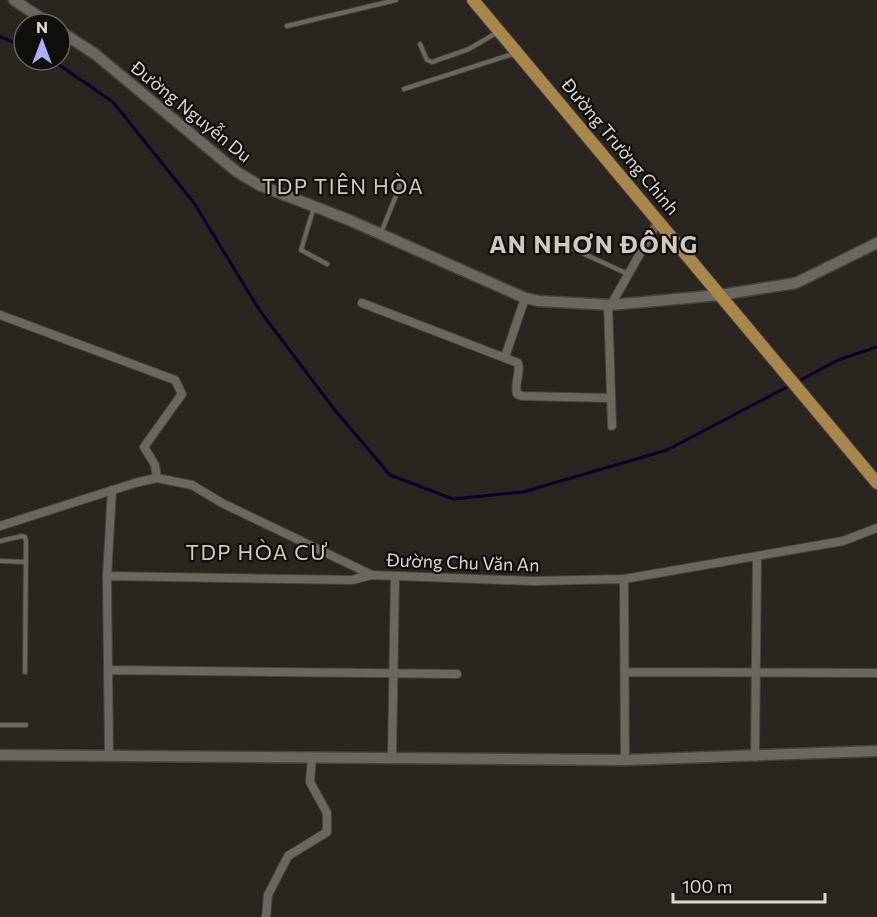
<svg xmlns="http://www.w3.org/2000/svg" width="877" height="917" viewBox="0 0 877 917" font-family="Commissioner,sans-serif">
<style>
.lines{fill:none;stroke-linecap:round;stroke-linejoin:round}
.stream{stroke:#0b012e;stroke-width:3}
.lane-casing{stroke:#46433d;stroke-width:6}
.street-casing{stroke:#46433d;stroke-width:10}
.secondary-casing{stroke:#46433d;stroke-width:13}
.primary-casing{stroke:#46433d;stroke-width:14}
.lane{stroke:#6c675e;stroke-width:4}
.street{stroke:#6c675e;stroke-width:8}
.secondary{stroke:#6c675e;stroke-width:10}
.primary{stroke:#a7874b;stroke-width:12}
.labels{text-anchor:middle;stroke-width:4.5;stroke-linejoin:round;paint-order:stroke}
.street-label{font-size:18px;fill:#dbd8d3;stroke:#110f0b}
.quarter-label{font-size:21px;letter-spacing:1.5px;fill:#cfc9bf;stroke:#110f0b}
.district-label{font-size:24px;font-weight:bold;letter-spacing:1.5px;fill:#cfc9bf;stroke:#110f0b}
</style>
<rect width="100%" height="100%" fill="#2a251e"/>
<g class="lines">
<path class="stream" d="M0,37L24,46
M52,60L113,102L194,203L260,311L334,409L390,475L453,499L523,492L667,450L791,385
M797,382L838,360L877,347"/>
<g class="lane-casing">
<path id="lane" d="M287,26L396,0
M420,44L427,60L432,62L469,49L498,32
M404,89L513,54
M314,207L301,250L327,264
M381,233L401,183
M569,247L628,274
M0,541L22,536L25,537L26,541L25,672
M0,561L26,562
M0,725H26"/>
</g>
<g class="street-casing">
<path id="street" d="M362,303L518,363C521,373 514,383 517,394L522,396L610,398
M608,304L612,426
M611,305L659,220
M0,315L175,380L182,394L144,447L155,465L157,478
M505,357L525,298
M0,526L135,483L157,478L192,485L222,503L372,575L533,581L624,579L843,541L877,528
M107,576L352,580L372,575
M624,579L625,760
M108,670L457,674
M625,672L877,673
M109,756L107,576L112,490
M392,757L395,576
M755,757L757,556
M266,917L268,895L288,856L327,832V813L310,782L312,757"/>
</g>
<g class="secondary-casing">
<path id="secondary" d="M14,0L50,24
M60,31L95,54L237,172L259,185L349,220L525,298L539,301L611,305L720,295L796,283L877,243
M0,755L625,760L877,751"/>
</g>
<g class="primary-casing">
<path id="primary" d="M473,0L877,483"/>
</g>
<use href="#lane" class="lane"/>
<use href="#street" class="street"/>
<use href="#secondary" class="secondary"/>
<use href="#primary" class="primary"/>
</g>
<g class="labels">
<g class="street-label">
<text transform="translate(191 112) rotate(39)" y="6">Đường Nguyễn Du</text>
<text transform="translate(620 147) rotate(50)" y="6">Đường Trường Chinh</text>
<text transform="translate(463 563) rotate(2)" y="6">Đường Chu Văn An</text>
</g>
<g class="quarter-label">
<text x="343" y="194">TDP TIÊN HÒA</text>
<text x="257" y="560">TDP HÒA CƯ</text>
</g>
<g class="district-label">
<text x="594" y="253">AN NHƠN ĐÔNG</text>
</g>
</g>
<g transform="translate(42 42)"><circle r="28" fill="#110f0b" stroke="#625f5b" stroke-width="1.5"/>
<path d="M0-4.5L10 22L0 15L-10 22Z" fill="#aeaefb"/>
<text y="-9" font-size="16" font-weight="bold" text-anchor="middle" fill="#dbd8d3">N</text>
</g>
<path d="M673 893v9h152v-9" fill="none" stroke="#dbd8d3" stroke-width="3"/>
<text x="682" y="893" font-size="18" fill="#dbd8d3" stroke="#110f0b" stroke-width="4.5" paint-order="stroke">100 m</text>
</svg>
